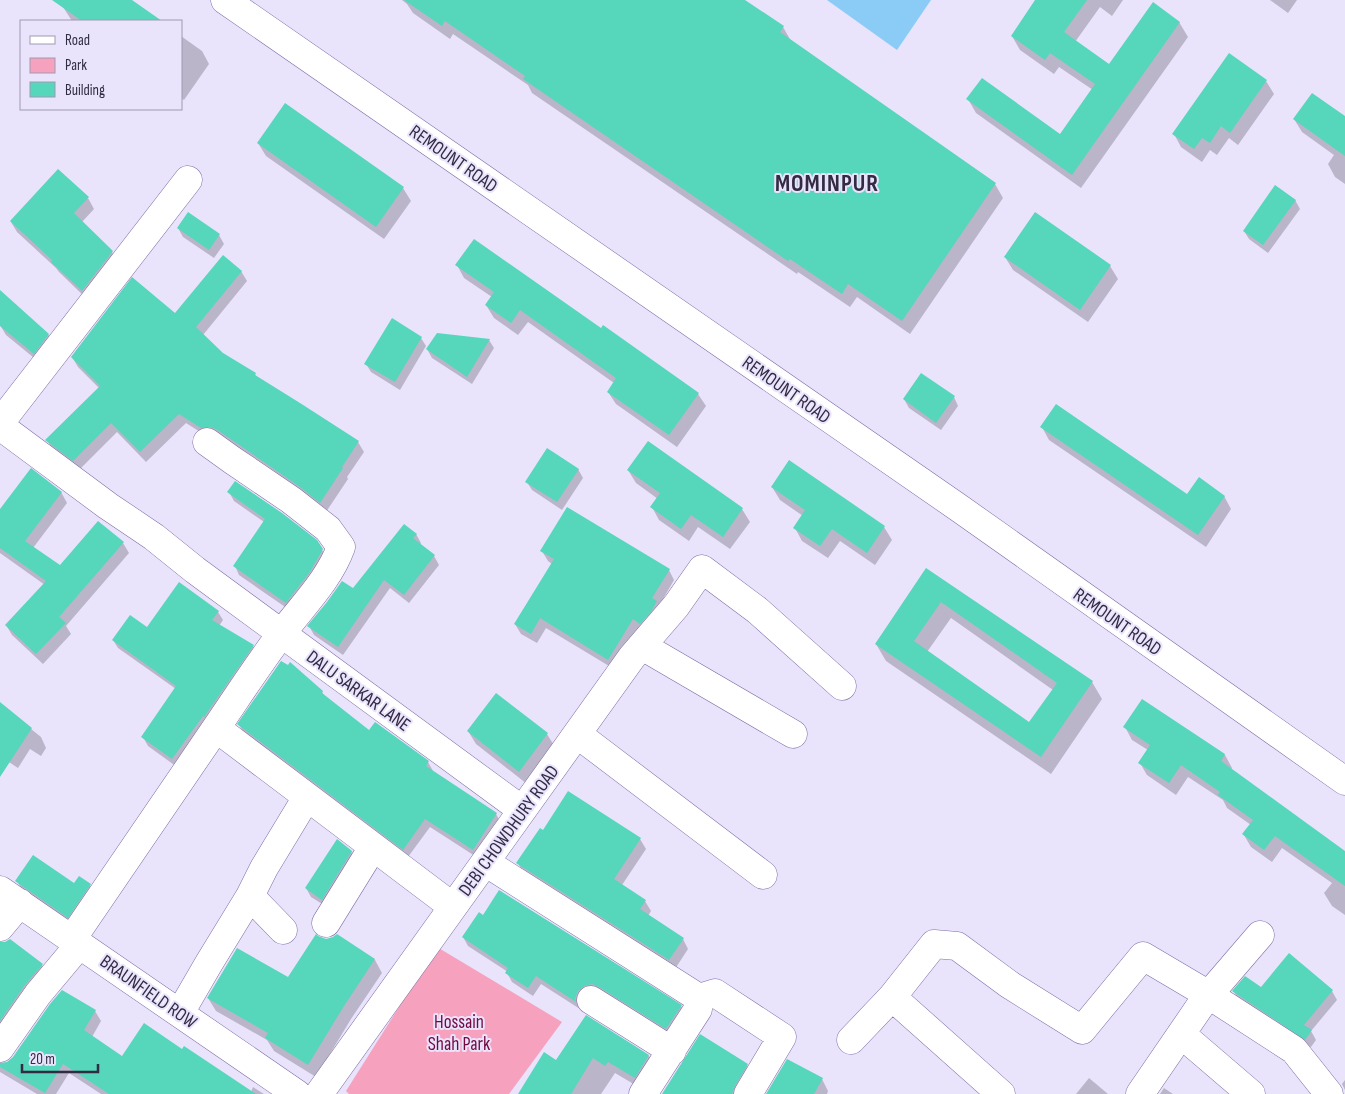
<svg xmlns="http://www.w3.org/2000/svg" width="1345" height="1094" viewBox="0 0 1345 1094" font-family="'Sofia Sans Condensed',sans-serif">
<style>
.green{fill:#f6a2bf}
.water{fill:#8accf6}
.shadow{fill:#0003;fill-rule:evenodd}
.building{fill:#56d6bb;fill-rule:evenodd}
.lines{fill:none;stroke-linecap:round;stroke-linejoin:round}
.street-casing{stroke:#7f6ea6;stroke-width:29}
.secondary-casing{stroke:#7f6ea6;stroke-width:29}
.street{stroke:#fff;stroke-width:28}
.secondary{stroke:#fff;stroke-width:28}
.labels{text-anchor:middle;stroke-width:4;stroke-linejoin:round;paint-order:stroke}
.street-label{font-size:19px;fill:#322b43;stroke:#e9e3fc}
.park-label{font-size:19px;fill:#740941;stroke:#e9e3fc}
.district-label{font-size:24px;font-weight:bold;letter-spacing:1px;fill:#322b43;stroke:#e9e3fc}
</style>
<rect width="100%" height="100%" fill="#e9e3fc"/>
<path class="green" d="M437,947L562,1022L509,1094H349L346,1091Z"/>
<path class="water" d="M827,0H931L897,50Z"/>
<path class="shadow" d="M68,0H130L160,21H72L63,7Z
M402,0H739L783,27L791,41L995,184L1003,198L910,334L857,297L850,307L798,272L797,274L532,93L528,85L453,34L450,39L413,13L407,4Z
M1037,0H1123L1112,16L1100,7L1075,42L1110,65L1179,22L1188,37L1081,188L976,113L968,99L1060,136L1093,90L1059,67L1054,74L1020,50L1012,36Z
M1270,0H1297L1288,13Z
M181,36L202,51L209,64L184,100L181,98Z
M1266,81L1274,94L1238,145L1229,138L1217,155L1210,150L1202,162L1181,147L1174,134Z
M1345,118V184L1335,177L1328,164L1334,155L1302,132L1294,119Z
M258,143L403,188L411,201L384,239L266,156Z
M88,198L94,209L82,222L112,252L118,263L89,301L59,272L56,268L17,232L11,222Z
M1295,200L1300,209L1268,253L1249,239L1244,231Z
M1036,214L1110,266L1118,279L1088,322L1013,270L1005,257Z
M178,228L219,235L224,244L214,258L183,237Z
M457,265L602,330L698,394L706,406L677,447L616,404L608,392L614,383L528,322L518,335L494,318L486,305L492,297L464,278Z
M241,271L247,281L203,335L223,354L255,374L257,378L358,442L364,452L347,477L348,479L326,512L186,423L146,462L117,432L79,470L53,450L47,440L99,388L78,367L72,357L175,314Z
M0,292L48,334L53,343L39,362L6,335L0,325Z
M421,338L426,346L400,390L371,372L366,364Z
M489,340L494,348L472,384L432,358L427,349Z
M954,397L958,406L941,430L909,408L904,399Z
M1042,427L1188,496H1224L1231,509L1206,547L1049,440Z
M578,469L583,478L562,510L532,490L527,482Z
M628,470L742,509L750,522L730,549L698,527L689,541L659,520L652,507L658,499L636,483Z
M772,487L884,527L892,540L875,565L840,541L828,558L802,541L795,528L803,516L780,500Z
M61,492L67,503L33,548L60,567L123,543L129,553L66,626L71,634L43,664L12,635L6,625L45,585L0,553V516Z
M229,492L322,550L327,558L291,611L239,575L235,566L264,522L234,501Z
M416,534L421,543L420,545L434,556L439,565L409,603L390,588L343,655L314,635L309,626L353,590Z
M542,551L669,570L674,580L659,606L614,669L546,628L537,643L521,634L515,624L552,564L548,561Z
M927,570L1092,682L1102,699L1051,774L886,661L876,644ZM951,618L1053,690L1029,724L927,652Z
M218,612L223,620L219,626L253,646L258,654L177,767L148,746L143,737L176,689L118,648L113,640L147,629Z
M290,664L322,692L325,697L370,732L376,724L428,762L433,771V772L496,814L501,823L478,858L430,827L408,857L244,733L239,725Z
M496,695L547,734L555,747L527,784L476,744L468,731Z
M1142,701L1225,755L1232,768L1231,770L1345,853V915L1332,906L1324,893L1332,883L1282,848L1272,862L1251,847L1244,835L1251,825L1227,808L1223,800L1188,777L1176,795L1147,775L1140,763L1148,750L1132,740L1125,727Z
M0,704L41,737L46,748L41,756L30,749L18,768L0,756Z
M543,832L640,839L646,849L622,885L645,901L651,911L648,916L683,939L688,949L675,969L523,873L518,863Z
M351,851L356,860L327,907L311,897L306,888Z
M17,881L75,885H90L95,893L73,925L22,890Z
M337,935L375,960L382,973L351,1019L316,1077L274,1051L267,1040L216,1011L208,998L288,978L326,940L334,938Z
M463,937L681,1006L686,1015L671,1037L582,1000L580,1009L541,984L533,996L512,982L507,973L508,972L468,946Z
M0,943L42,965L47,975L0,1039Z
M1261,989L1332,991L1337,1000L1311,1031L1316,1040L1311,1047L1239,1000L1234,992Z
M95,1011L101,1021L92,1037L122,1057L182,1051L251,1092L253,1087L264,1094H101L69,1073L56,1094H37L0,1072V1065L7,1064Z
M586,1017L649,1056L655,1068L642,1089L615,1073L601,1094H520L556,1061Z
M747,1065L753,1077L743,1094H663Z
M1089,1078L1108,1094H1076Z
M822,1079L828,1091L827,1094H768Z
M1345,1080V1090L1342,1084Z
M1164,1088L1173,1094H1160Z"/>
<path class="building" d="M52,0H132L162,21H82Z
M404,0H745L784,26L780,32L996,183L902,321L848,284L842,294L790,259L788,261L523,79L525,76L445,21L442,26Z
M1035,0H1087L1064,32L1109,64L1153,2L1180,22L1072,175L966,99L982,78L1060,134L1095,84L1050,53L1045,60L1011,36Z
M1229,53L1267,80L1230,133L1221,126L1210,143L1202,138L1194,149L1172,134Z
M1312,93L1345,116V156L1293,119Z
M285,103L404,187L376,227L257,143Z
M58,169L89,197L74,213L113,251L82,291L51,262L52,260L10,221Z
M1275,185L1296,200L1263,245L1243,231Z
M188,212L220,234L209,250L177,228Z
M1035,212L1111,265L1080,310L1004,257Z
M474,239L601,328L603,325L699,393L669,435L607,392L616,378L520,310L511,323L485,305L494,292L455,265Z
M223,255L242,271L196,327L223,353L256,373L255,375L300,403L359,441L342,467L343,468L320,503L300,487L216,429L209,427L201,428L179,414L140,452L111,423L73,461L45,440L100,386L71,357L132,277L175,313Z
M0,290L49,334L34,354L0,326Z
M392,318L422,337L395,382L364,364Z
M437,333L490,339L467,377L426,349Z
M921,373L955,396L936,423L903,399Z
M1056,404L1187,494L1199,477L1225,496L1198,535L1040,427Z
M648,441L743,508L723,537L691,515L681,529L650,507L660,493L627,470Z
M547,448L579,469L557,502L525,482Z
M789,460L885,526L867,553L832,529L820,546L793,528L805,510L771,487Z
M31,468L62,492L25,541L60,565L98,521L124,542L59,617L66,623L36,654L5,625L46,581L0,548V509Z
M235,481L282,513L317,540L323,549L310,572L286,603L233,566L265,519L227,492Z
M567,507L670,569L652,598L657,601L651,612L640,624L633,619L608,660L540,618L531,634L514,624L554,559L540,551Z
M404,524L417,534L413,538L435,555L404,595L384,580L338,647L307,626L327,602L342,581L353,588Z
M926,568L1093,681L1041,757L875,644ZM941,602L1057,683L1029,722L914,641Z
M179,582L219,611L212,620L254,645L204,717L203,716L172,759L141,737L176,686L112,640L130,615L147,627Z
M281,661L288,665L290,662L323,691L322,693L369,730L375,722L429,761L426,766L497,813L473,850L425,819L403,850L237,724Z
M496,693L548,733L519,772L467,731Z
M1142,699L1225,754L1221,761L1345,851V886L1275,836L1264,850L1242,834L1253,820L1218,795L1220,792L1181,765L1169,783L1138,763L1150,745L1123,727Z
M0,702L32,728L0,777Z
M568,791L641,838L614,879L646,900L640,909L684,938L669,960L516,863L540,828L543,830Z
M337,839L352,851L322,900L305,888Z
M33,855L74,883L79,876L91,884L68,918L15,881Z
M499,890L682,1005L666,1029L599,987L592,984L584,986L578,991L575,999L576,1002L536,976L528,988L505,973L508,968L462,937L479,912L483,915Z
M316,934L318,936L326,939L333,937L337,934L375,959L344,1006L308,1065L265,1038L268,1033L207,998L237,948L288,977Z
M10,939L43,964L25,985L0,1021V942H5Z
M1289,953L1333,990L1304,1025L1312,1030L1305,1040L1232,991L1245,976L1261,987Z
M62,990L96,1010L84,1030L122,1056L144,1023L182,1049L184,1046L256,1094H109L63,1064L45,1093L0,1067V1063L7,1062L13,1057L50,1004Z
M586,1015L649,1055L635,1078L608,1062L605,1066L593,1058L571,1094H518L544,1052L556,1060Z
M700,1034L748,1064L735,1086L732,1094H662Z
M787,1059L823,1078L814,1094H766Z"/>
<g class="lines">
<g class="street-casing">
<path id="street" d="M0,423L188,180
M0,426L108,506L154,537L195,570L522,810
M207,442L232,460L291,500L328,529L341,547C329,580 303,605 282,633C259,663 238,696 216,728L453,907
M642,646L793,734
M577,734L763,875
M485,862L699,998L715,993L782,1037L748,1094
M0,890L297,1094
M250,896L283,930
M326,923L373,847
M0,927L20,903
M72,939L216,728
M892,997L1001,1094
M591,1000L672,1051
M180,1013L209,963L250,896L264,868L307,797
M1181,1034L1251,1094
M851,1040L892,997L934,944L957,946L1010,985L1082,1030L1143,956L1209,995L1294,1050L1329,1094
M0,1048L38,994L80,944
M319,1094L632,657L676,606L702,569L757,610L842,686
M643,1094L698,1009L699,998
M1140,1094L1205,999L1260,935"/>
</g>
<g class="secondary-casing">
<path id="secondary" d="M225,0L959,508L1345,781"/>
</g>
<use href="#street" class="street"/>
<use href="#secondary" class="secondary"/>
</g>
<g class="labels">
<g class="street-label">
<text transform="translate(454 158) rotate(35)" y="7">REMOUNT ROAD</text>
<text transform="translate(787 389) rotate(35)" y="7">REMOUNT ROAD</text>
<text transform="translate(1118 621) rotate(35)" y="7">REMOUNT ROAD</text>
<text transform="translate(359 690) rotate(36)" y="7">DALU SARKAR LANE</text>
<text transform="translate(508 830) rotate(-54)" y="7">DEBI CHOWDHURY ROAD</text>
<text transform="translate(149 991) rotate(35)" y="7">BRAUNFIELD ROW</text>
</g>
<g class="park-label">
<text x="459" y="1028">Hossain<tspan x="459" dy="22">Shah Park</tspan></text>
</g>
<g class="district-label">
<text x="827" y="191">MOMINPUR</text>
</g>
</g>
<rect x="20" y="20" width="162" height="90" fill="#e9e3fc" stroke="#a099b2"/>
<rect x="30" y="36" width="25" height="8" fill="#ffffff" stroke="#a099b2"/>
<text x="65" y="45" font-size="15" fill="#322b43">Road</text>
<rect x="30" y="58" width="25" height="15" fill="#f6a2bf" stroke="#a099b2"/>
<text x="65" y="70" font-size="15" fill="#322b43">Park</text>
<rect x="30" y="82" width="25" height="15" fill="#56d6bb" stroke="#a099b2"/>
<text x="65" y="95" font-size="15" fill="#322b43">Building</text>
<path d="M22 1064v8h76v-8" fill="none" stroke="#322b43" stroke-width="2.5"/>
<text x="30" y="1064" font-size="15" fill="#322b43" stroke="#e9e3fc" stroke-width="4" paint-order="stroke">20 m</text>
</svg>
